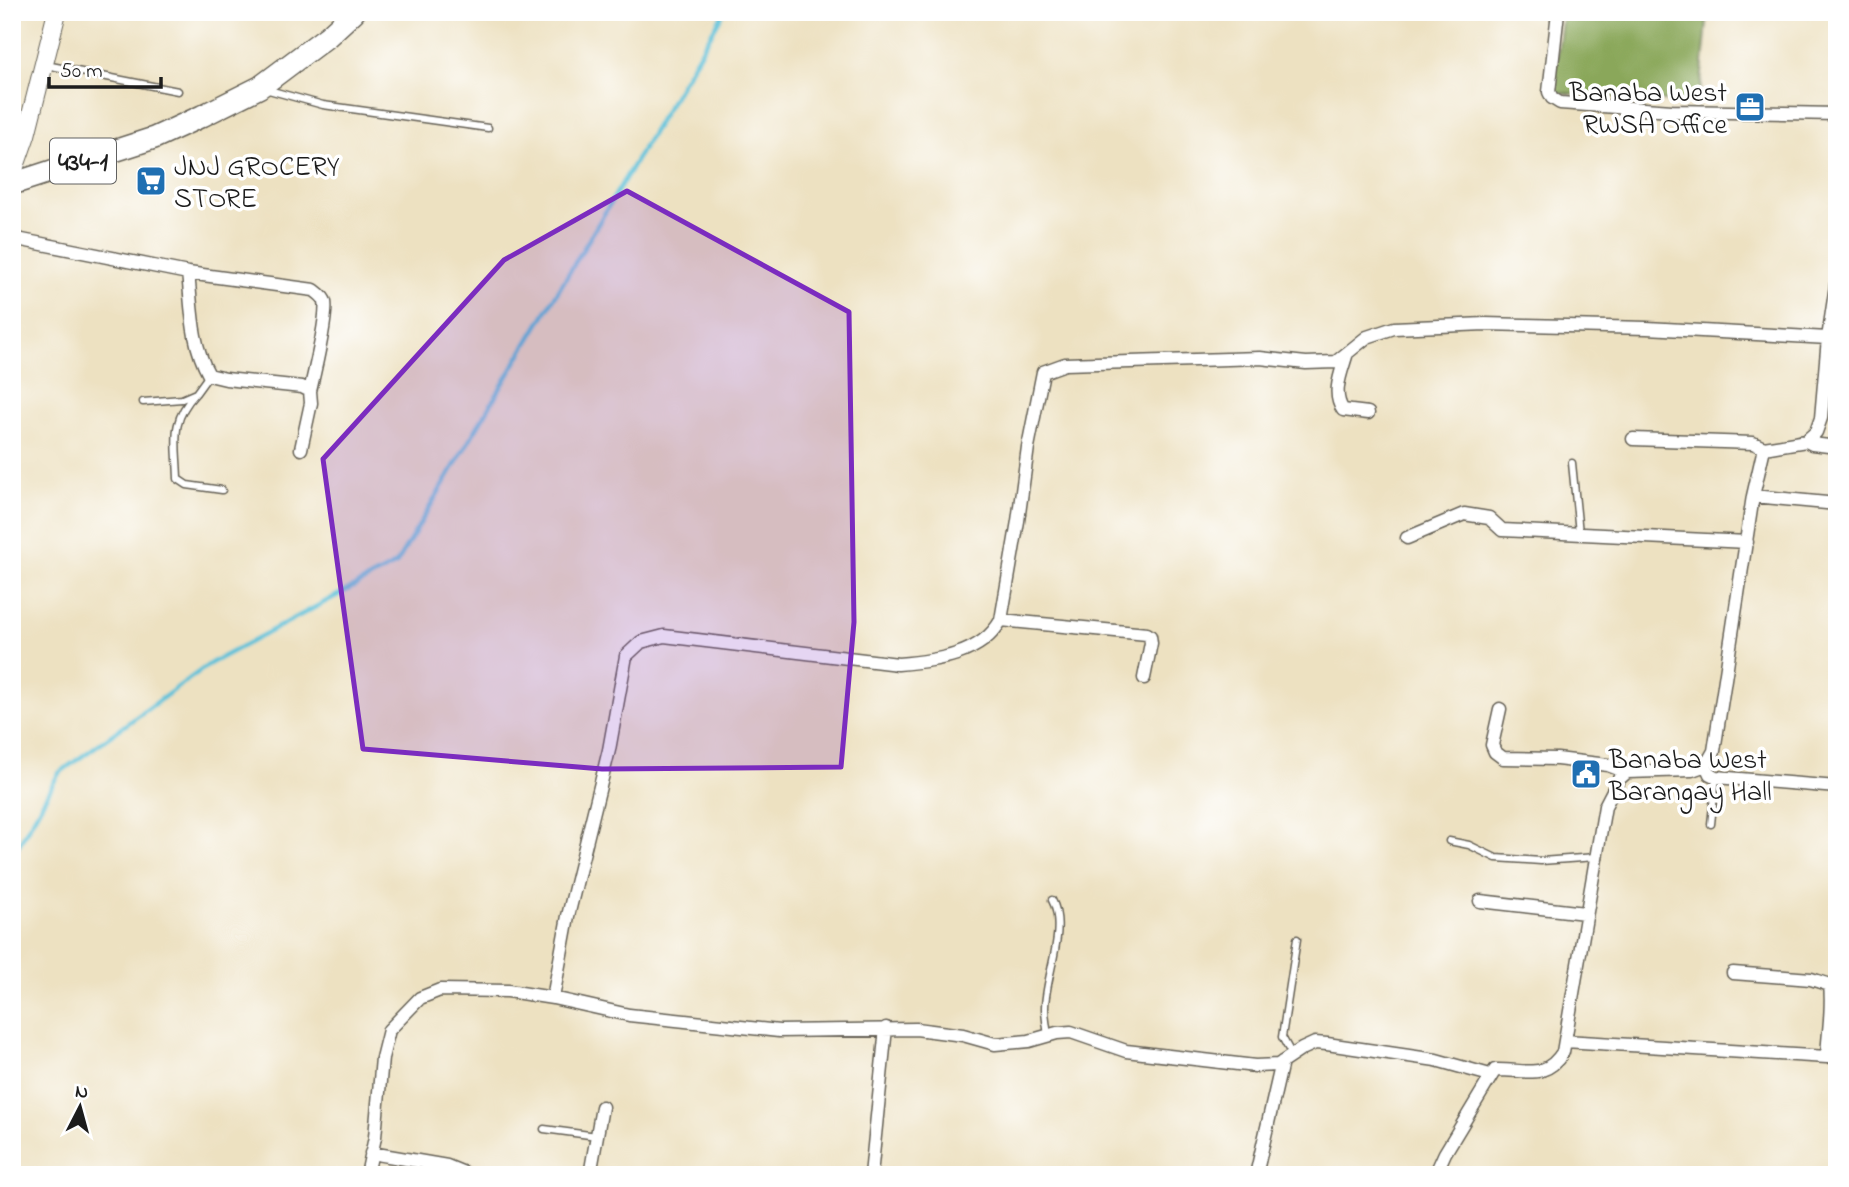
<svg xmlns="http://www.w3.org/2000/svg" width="1849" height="1187" viewBox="0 0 1849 1187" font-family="'Indie Flower',sans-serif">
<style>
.forest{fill:#8aa75a;stroke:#53623b;stroke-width:2}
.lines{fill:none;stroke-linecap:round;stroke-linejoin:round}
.stream{stroke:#5bc1d9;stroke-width:4.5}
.lane-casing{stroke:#656156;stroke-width:9}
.street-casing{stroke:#656156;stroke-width:15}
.secondary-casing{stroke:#656156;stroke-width:20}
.primary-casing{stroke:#656156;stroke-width:24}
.lane{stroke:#fff;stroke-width:6}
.street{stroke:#fff;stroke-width:12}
.secondary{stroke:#fff;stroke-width:18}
.primary{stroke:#fff;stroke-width:21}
.marked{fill:#7b2cbf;fill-opacity:0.2;stroke:#7b2cbf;stroke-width:5;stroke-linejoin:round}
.labels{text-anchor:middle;stroke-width:7;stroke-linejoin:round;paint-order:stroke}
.shield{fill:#fff;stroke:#606060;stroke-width:2}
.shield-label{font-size:26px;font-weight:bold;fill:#1c1c1c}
.poi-label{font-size:28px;fill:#1c1c1c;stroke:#fff;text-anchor:start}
</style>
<rect width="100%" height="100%" fill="#fff"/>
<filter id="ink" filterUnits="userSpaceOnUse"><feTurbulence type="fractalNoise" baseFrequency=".0143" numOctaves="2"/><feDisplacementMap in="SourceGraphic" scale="14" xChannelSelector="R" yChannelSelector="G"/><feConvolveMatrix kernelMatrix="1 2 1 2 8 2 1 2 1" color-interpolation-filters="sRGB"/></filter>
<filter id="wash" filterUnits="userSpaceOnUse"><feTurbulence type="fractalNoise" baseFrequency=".00686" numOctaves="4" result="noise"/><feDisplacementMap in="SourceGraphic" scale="28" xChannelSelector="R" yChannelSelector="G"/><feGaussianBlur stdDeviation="1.57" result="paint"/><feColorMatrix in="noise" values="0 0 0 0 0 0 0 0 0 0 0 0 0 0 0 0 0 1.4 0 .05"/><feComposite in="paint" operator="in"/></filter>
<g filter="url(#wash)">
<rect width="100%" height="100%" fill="#ede1c1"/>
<path class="forest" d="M1563,12H1708L1699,104L1553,92Z"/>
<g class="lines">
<path class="stream" d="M12,857L59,773L211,663L396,564L724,12"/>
</g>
</g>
<g filter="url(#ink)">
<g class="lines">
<g class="lane-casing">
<path id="lane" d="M46,65L178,91
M265,89L323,105L488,128
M196,393C169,422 177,441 178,479L187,485L222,490
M143,402L182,399L196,393L209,375
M1572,463L1579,533
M1711,824L1716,777
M1449,841L1469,845L1496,858L1541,861L1596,857
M1048,1036C1047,1027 1045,1017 1045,1008C1045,977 1068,929 1052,900
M1292,1055L1282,1037L1297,939
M544,1129L597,1136"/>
</g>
<g class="street-casing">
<path id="street" d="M1558,12L1549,92L1552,98L1560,103L1672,111L1837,114
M12,238L188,273C192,309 191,343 209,375L226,379L302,387L310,391L311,403L301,449
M188,273L314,290C318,293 324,297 325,302C328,316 314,374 310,391
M1347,353C1342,371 1331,393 1343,410L1368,413
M1633,439L1753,443L1764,448
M1806,441L1812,444L1837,447
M1753,496L1837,504
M1407,538L1464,514L1489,518L1502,530L1747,542
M1001,620L1147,634L1150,636L1151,643L1144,678
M1500,709L1492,745L1495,752L1503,758L1557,759L1608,765L1627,772
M1706,765L1710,774L1716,777L1837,787
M1480,901L1585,913
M553,998L629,1015L779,1031L916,1029L963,1035L995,1044L1029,1041L1057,1033L1071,1032L1126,1051L1255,1066L1278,1065L1302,1049L1315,1043L1327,1044L1436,1060L1490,1075
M1565,1041L1827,1057C1828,1033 1833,1009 1830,985L1811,979L1733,973
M371,1153L447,1166L469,1175
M367,1175L375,1137L382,1058L389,1030L420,998L440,990L508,991L553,998L568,916L609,750L626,656L641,642L664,636L898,664C936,661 982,655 1001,620L1018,521L1028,447L1043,372L1065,364L1260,358L1306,363L1336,362L1367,337L1394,328L1485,324L1647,328L1828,338
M590,1175L602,1107
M871,1175L886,1028
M1256,1175L1282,1062
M1435,1175L1445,1153L1495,1070C1524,1069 1545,1081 1563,1052L1605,806L1619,779L1627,772L1692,770L1706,765L1714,751L1753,496L1764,448L1806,441L1816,432L1821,418L1828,338L1837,279"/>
</g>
<g class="secondary-casing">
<path id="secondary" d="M12,175L26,135L57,12"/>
</g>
<g class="primary-casing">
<path id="primary" d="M12,184L154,138L202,116L260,87L328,36L354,12"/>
</g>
<use href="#lane" class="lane"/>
<use href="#street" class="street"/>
<use href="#secondary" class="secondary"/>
<use href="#primary" class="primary"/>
</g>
</g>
<path class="marked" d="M627,191L849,312L854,622L841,767L602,769L363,749L323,459L504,260Z"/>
<defs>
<g id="office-square" transform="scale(1.575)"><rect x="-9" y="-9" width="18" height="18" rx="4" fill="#1f6fb2" stroke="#fff"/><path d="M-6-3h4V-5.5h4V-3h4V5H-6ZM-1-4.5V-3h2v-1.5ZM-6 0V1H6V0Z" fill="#fff"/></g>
<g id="supermarket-square" transform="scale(1.575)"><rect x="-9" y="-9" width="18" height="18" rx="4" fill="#1f6fb2" stroke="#fff"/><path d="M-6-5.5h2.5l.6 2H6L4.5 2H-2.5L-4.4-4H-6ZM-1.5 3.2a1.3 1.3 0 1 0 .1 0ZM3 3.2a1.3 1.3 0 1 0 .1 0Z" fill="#fff"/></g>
<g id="civic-square" transform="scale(1.575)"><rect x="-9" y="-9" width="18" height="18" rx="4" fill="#1f6fb2" stroke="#fff"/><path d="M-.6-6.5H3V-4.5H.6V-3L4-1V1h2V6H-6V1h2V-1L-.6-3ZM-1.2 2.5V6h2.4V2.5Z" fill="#fff"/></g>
</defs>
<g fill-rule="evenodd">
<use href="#office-square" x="1750" y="107"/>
<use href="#supermarket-square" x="151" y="181"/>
<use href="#civic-square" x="1586" y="774"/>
</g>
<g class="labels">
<rect class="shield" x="50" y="138.5" width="66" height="45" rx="5"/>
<g class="shield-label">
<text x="83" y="170">434-1</text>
</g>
<g class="poi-label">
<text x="1727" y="101" text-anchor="end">Banaba West<tspan x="1727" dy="32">RWSA Office</tspan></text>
<text x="174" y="175">JNJ GROCERY<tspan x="174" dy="32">STORE</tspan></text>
<text x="1609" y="768">Banaba West<tspan x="1609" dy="32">Barangay Hall</tspan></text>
</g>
</g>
<rect width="1849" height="1187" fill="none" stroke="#fff" stroke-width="42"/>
<g transform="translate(80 1107) rotate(6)" stroke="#ffffff" stroke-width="5" paint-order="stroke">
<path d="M0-5L12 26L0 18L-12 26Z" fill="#1c1c1c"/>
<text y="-10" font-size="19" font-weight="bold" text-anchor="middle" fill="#1c1c1c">N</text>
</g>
<path d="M49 77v10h112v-10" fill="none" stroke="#1c1c1c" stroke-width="3.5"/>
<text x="60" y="77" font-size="21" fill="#1c1c1c" stroke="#ffffff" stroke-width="5" paint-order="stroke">50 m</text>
</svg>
